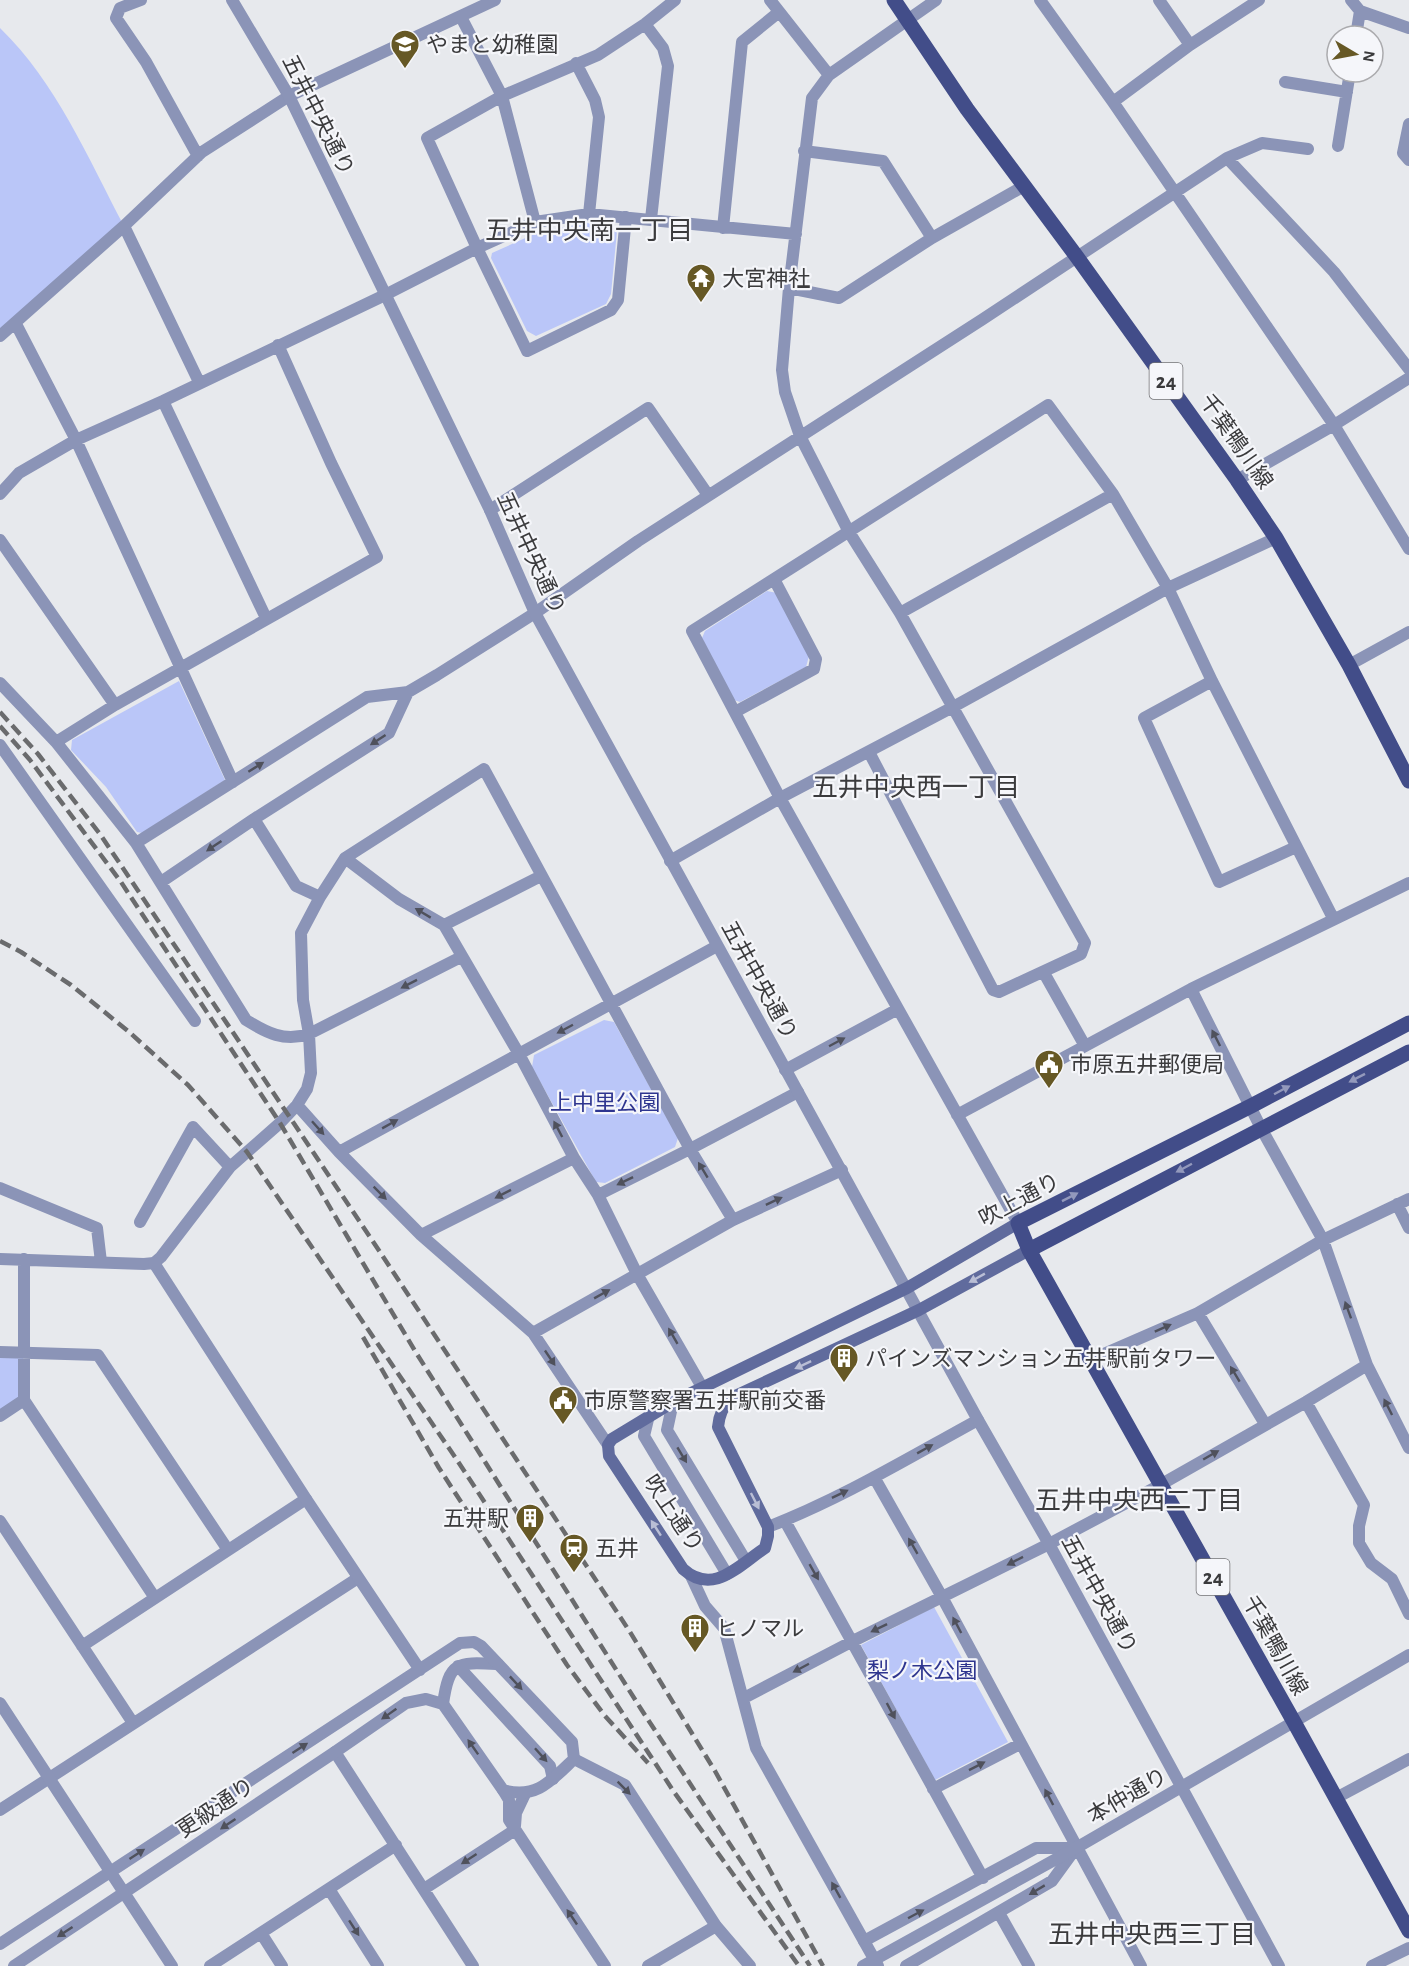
<svg xmlns="http://www.w3.org/2000/svg" width="1409" height="1966" viewBox="0 0 1409 1966" font-family="'Alegreya Sans','Noto Sans JP',sans-serif">
<style>
.green{fill:#bac6f8}
.lines{fill:none;stroke-linecap:round;stroke-linejoin:round}
.minor{stroke:#8b94b7;stroke-width:12}
.tertiary{stroke:#8b94b7;stroke-width:12}
.secondary{stroke:#606b9d;stroke-width:12}
.primary{stroke:#424d89;stroke-width:15}
.rail{stroke:#6a6b6d;stroke-width:4.5;stroke-dasharray:12 6;stroke-linecap:butt}
.minor-bridge{stroke:#8b94b7;stroke-width:12}
.oneway{fill:#4f515c}
.oneway2{fill:#9399bc}
.oneway3{fill:#b9bed5}
.labels{text-anchor:middle;stroke-width:4.5;stroke-linejoin:round;paint-order:stroke}
.shield{fill:#f5f6fa;stroke:#737376;stroke-width:1.5}
.shield-label{font-size:21px;font-weight:bold;fill:#3b3b3d}
.poi-label{font-size:22px;fill:#3b3b3d;stroke:#f5f6fa;text-anchor:start}
.street-label{font-size:22px;fill:#3b3b3d;stroke:#f5f6fa}
.park-label{font-size:22px;fill:#2e358f;stroke:#f5f6fa}
.quarter-label{font-size:26px;fill:#3b3b3d;stroke:#f5f6fa}
</style>
<rect width="100%" height="100%" fill="#e7e9ed"/>
<path class="green" d="M0,28C56,82 88,158 124,226L0,336Z
M587,223L611,225L617,231L611,294L606,304L536,336L527,331L491,258L492,253L541,231Z
M767,591L777,593L809,656L806,667L740,702L734,700L702,638L705,631Z
M179,681L225,780L142,833L137,832L106,787L71,750L72,740Z
M604,1020L614,1022L678,1138L675,1147L605,1183L596,1182L532,1067L534,1055Z
M0,1352L23,1354L24,1400L0,1416Z
M934,1607L1008,1742L935,1780L861,1645Z"/>
<g class="lines">
<path class="minor" d="M141,0L120,8L116,18L146,62L198,156
M770,0L829,75
M1040,0L1113,102L1334,425L1409,549
M1159,0L1190,45
M1351,0L1360,11L1409,28
M461,17L502,96L535,222
M645,24L663,48L668,66L651,219
M1356,36L1360,11
M576,63L595,100L599,117L589,214
M1285,82L1347,92
M1113,102L1190,45L1259,0
M1409,124L1403,153L1409,160
M1338,146L1350,72
M804,151L883,161L932,238
M1227,158L1334,272L1409,369
M626,217L618,300L611,310L527,351L477,248L427,138L502,96L598,55L645,24L675,0
M124,226L199,382
M723,228L742,42L779,12
M789,288L839,298L932,238L1024,186
M16,324L76,440L233,782
M0,336L124,226L202,152L289,96L495,0
M163,401L266,618
M1237,480L1334,425L1409,378
M0,494L19,473L76,440L163,401L385,295L477,248L535,222L589,214L796,234
M490,510L648,408L708,495
M0,540L115,705
M900,613L1113,494
M1349,665L1409,632
M1212,681L1144,718L1219,882L1296,847
M0,683L56,742L136,843L246,1020C267,1033 284,1042 309,1034L461,957
M735,712L814,669L816,659L774,579
M56,742L115,705L377,557L331,463L278,345
M0,745L195,1021
M869,752L993,990L999,992L1081,954L1085,943L900,613L849,532L800,436L785,392L782,370L789,288L812,98L829,75L936,0
M254,819L296,886L320,897
M136,843L367,697L408,692L437,675L535,613L638,541L983,319L1227,158L1262,143L1308,149
M345,858L399,899L444,925L519,1054L574,1158L598,1195L637,1274L702,1387
M670,861L780,798L953,707L1168,588L1276,538
M161,882L254,819L389,733L408,692
M444,925L541,876
M1044,973L1085,1046
M1191,989L1261,1128L1323,1240L1367,1365L1409,1448
M785,1070L898,1009
M297,1105L339,1152L421,1235L533,1333L608,1445
M957,1115L1191,989L1409,883
M339,1152L717,946
M0,1188L97,1228L101,1262
M598,1195L690,1149L798,1092
M1397,1204L1409,1228
M140,1222L193,1127L230,1167
M1018,1223L780,798L692,631L1048,405L1113,494L1168,588L1212,681L1333,918
M421,1235L574,1158
M0,1259L144,1264L154,1263L161,1257L230,1167L280,1123L297,1105L307,1089L311,1073L309,1034L303,1000L301,933L320,897L345,858L484,769L690,1149L733,1220
M24,1259V1400L155,1598
M1198,1313L1265,1424
M533,1333L733,1220L842,1170
M0,1352L98,1355L228,1550
M1090,1360L1198,1313L1323,1240L1409,1199
M673,1402L667,1430L746,1561
M1306,1402L1364,1505L1359,1526V1543L1371,1563L1392,1579L1409,1614
M649,1415L644,1436L727,1574
M0,1416L24,1400
M874,1477L942,1597L1141,1966
M0,1521L133,1723
M785,1521L983,1878
M768,1527C841,1499 910,1457 978,1420
M691,1576L705,1606L724,1628L756,1748L864,1941L1036,1848H1076
M82,1646L306,1499
M458,1666L550,1766L553,1779
M744,1698L853,1641L1049,1544L1160,1485L1306,1402L1367,1365
M443,1704C449,1661 457,1662 498,1664
M335,1752L473,1966
M574,1759L625,1785L716,1926L750,1966
M933,1789L1020,1744
M503,1790L509,1800V1820L605,1966
M1336,1798L1409,1759
M0,1810L358,1578
M515,1826L516,1813L525,1794
M329,1889L378,1966
M424,1889L515,1830
M999,1913L1029,1966
M261,1933L282,1966
M210,1966L396,1845
M648,1966L716,1926
M906,1966L1052,1881L1076,1848
M1372,1966L1409,1948"/>
<path class="tertiary" d="M232,0L289,96L490,510L535,613L978,1420L1049,1544L1279,1966
M154,1263L306,1499L420,1670
M0,1703L172,1966
M0,1944L460,1643L474,1642L481,1646L572,1742L574,1759C552,1780 536,1800 503,1790L443,1704L426,1699L406,1703L335,1752L14,1966
M863,1966L1076,1848L1409,1655"/>
<path class="secondary" d="M1018,1223L907,1288L673,1402L612,1439L608,1445L609,1456L683,1569C713,1596 738,1566 765,1548L768,1536V1527L718,1427C719,1415 723,1406 731,1398L919,1310L1029,1250"/>
<path class="primary" d="M894,0L967,109L1077,257L1237,480L1276,538L1349,665L1409,781
M1409,1023L1251,1106L1018,1223L1029,1250L1294,1722L1409,1931
M1029,1250L1409,1052"/>
<path class="rail" d="M0,712L38,754L100,834L380,1252L630,1632L715,1771L823,1966
M0,726L30,760L121,882L280,1123L415,1351L641,1709L810,1966
M0,941L21,952L71,985L128,1031L188,1085L247,1152L457,1460L674,1792L799,1966
M363,1337L439,1468L567,1665L605,1716L648,1763"/>
<path class="minor-bridge" d="M864,1941L878,1966"/>
</g>
<defs><path id="oneway-solid" d="M-6-.8H1V-3.2L6.5 0L1 3.2V.8H-6Z" transform="scale(1.5)"/></defs>
<g class="oneway">
<use href="#oneway-solid" transform="translate(378 740) rotate(147)"/>
<use href="#oneway-solid" transform="translate(256 767) rotate(-32)"/>
<use href="#oneway-solid" transform="translate(214 846) rotate(146)"/>
<use href="#oneway-solid" transform="translate(423 913) rotate(-149)"/>
<use href="#oneway-solid" transform="translate(409 984) rotate(153)"/>
<use href="#oneway-solid" transform="translate(565 1029) rotate(152)"/>
<use href="#oneway-solid" transform="translate(1216 1038) rotate(-117)"/>
<use href="#oneway-solid" transform="translate(837 1042) rotate(-28)"/>
<use href="#oneway-solid" transform="translate(390 1124) rotate(-29)"/>
<use href="#oneway-solid" transform="translate(318 1128) rotate(48)"/>
<use href="#oneway-solid" transform="translate(558 1129) rotate(-118)"/>
<use href="#oneway-solid" transform="translate(703 1170) rotate(-121)"/>
<use href="#oneway-solid" transform="translate(625 1181) rotate(154)"/>
<use href="#oneway-solid" transform="translate(380 1193) rotate(45)"/>
<use href="#oneway-solid" transform="translate(503 1194) rotate(153)"/>
<use href="#oneway-solid" transform="translate(774 1201) rotate(-25)"/>
<use href="#oneway-solid" transform="translate(602 1294) rotate(-29)"/>
<use href="#oneway-solid" transform="translate(1348 1310) rotate(-110)"/>
<use href="#oneway-solid" transform="translate(1163 1328) rotate(-24)"/>
<use href="#oneway-solid" transform="translate(673 1336) rotate(-120)"/>
<use href="#oneway-solid" transform="translate(550 1358) rotate(56)"/>
<use href="#oneway-solid" transform="translate(1235 1374) rotate(-121)"/>
<use href="#oneway-solid" transform="translate(1388 1407) rotate(-117)"/>
<use href="#oneway-solid" transform="translate(925 1449) rotate(-29)"/>
<use href="#oneway-solid" transform="translate(682 1455) rotate(59)"/>
<use href="#oneway-solid" transform="translate(1211 1455) rotate(-30)"/>
<use href="#oneway-solid" transform="translate(840 1494) rotate(-26)"/>
<use href="#oneway-solid" transform="translate(913 1546) rotate(-120)"/>
<use href="#oneway-solid" transform="translate(1015 1561) rotate(153)"/>
<use href="#oneway-solid" transform="translate(814 1572) rotate(60)"/>
<use href="#oneway-solid" transform="translate(957 1625) rotate(-118)"/>
<use href="#oneway-solid" transform="translate(879 1628) rotate(154)"/>
<use href="#oneway-solid" transform="translate(801 1668) rotate(152)"/>
<use href="#oneway-solid" transform="translate(516 1683) rotate(47)"/>
<use href="#oneway-solid" transform="translate(891 1711) rotate(62)"/>
<use href="#oneway-solid" transform="translate(389 1714) rotate(145)"/>
<use href="#oneway-solid" transform="translate(473 1747) rotate(-125)"/>
<use href="#oneway-solid" transform="translate(300 1748) rotate(-33)"/>
<use href="#oneway-solid" transform="translate(541 1755) rotate(48)"/>
<use href="#oneway-solid" transform="translate(977 1766) rotate(-27)"/>
<use href="#oneway-solid" transform="translate(624 1788) rotate(45)"/>
<use href="#oneway-solid" transform="translate(1049 1797) rotate(-118)"/>
<use href="#oneway-solid" transform="translate(228 1824) rotate(146)"/>
<use href="#oneway-solid" transform="translate(137 1854) rotate(-33)"/>
<use href="#oneway-solid" transform="translate(469 1859) rotate(147)"/>
<use href="#oneway-solid" transform="translate(836 1890) rotate(-119)"/>
<use href="#oneway-solid" transform="translate(1037 1890) rotate(149)"/>
<use href="#oneway-solid" transform="translate(916 1914) rotate(-28)"/>
<use href="#oneway-solid" transform="translate(572 1917) rotate(-124)"/>
<use href="#oneway-solid" transform="translate(354 1928) rotate(57)"/>
<use href="#oneway-solid" transform="translate(65 1932) rotate(147)"/>
</g>
<g class="oneway2">
<use href="#oneway-solid" transform="translate(1357 1078) rotate(153)"/>
<use href="#oneway-solid" transform="translate(1282 1090) rotate(-28)"/>
<use href="#oneway-solid" transform="translate(1184 1168) rotate(152)"/>
<use href="#oneway-solid" transform="translate(1070 1197) rotate(-27)"/>
</g>
<g class="oneway3">
<use href="#oneway-solid" transform="translate(977 1278) rotate(151)"/>
<use href="#oneway-solid" transform="translate(803 1365) rotate(155)"/>
<use href="#oneway-solid" transform="translate(755 1501) rotate(63)"/>
<use href="#oneway-solid" transform="translate(656 1528) rotate(-123)"/>
</g>
<defs>
<g id="school-pin" transform="scale(1.5)"><path d="M0 17L-7.5 6A9.5 9.5 0 1 1 7.5 6Z" fill="#665825" stroke="#f5f6fa"/><path d="M0-5L7-2L0 1L-7-2ZM-4 1L0 2.5L4 1V4Q0 6-4 4Z" fill="#fff"/></g>
<g id="temple-pin" transform="scale(1.5)"><path d="M0 17L-7.5 6A9.5 9.5 0 1 1 7.5 6Z" fill="#665825" stroke="#f5f6fa"/><path d="M0-6L5-2H3V0L6.5 2.5H4V6H1.5V3h-3V6H-4V2.5H-6.5L-3 0V-2H-5Z" fill="#fff"/></g>
<g id="civic-pin" transform="scale(1.5)"><path d="M0 17L-7.5 6A9.5 9.5 0 1 1 7.5 6Z" fill="#665825" stroke="#f5f6fa"/><path d="M-.6-6.5H3V-4.5H.6V-3L4-1V1h2V6H-6V1h2V-1L-.6-3ZM-1.2 2.5V6h2.4V2.5Z" fill="#fff"/></g>
<g id="building-pin" transform="scale(1.5)"><path d="M0 17L-7.5 6A9.5 9.5 0 1 1 7.5 6Z" fill="#665825" stroke="#f5f6fa"/><path d="M-4-6H4V6H1V3H-1V6H-4ZM-2.5-4.3h1.7v1.8h-1.7ZM.8-4.3h1.7v1.8H.8ZM-2.5-1h1.7V.8h-1.7ZM.8-1h1.7V.8H.8Z" fill="#fff"/></g>
<g id="station-pin" transform="scale(1.5)"><path d="M0 17L-7.5 6A9.5 9.5 0 1 1 7.5 6Z" fill="#665825" stroke="#f5f6fa"/><path d="M-3-6H3Q5-6 5-4V2Q5 4 3 4L4.5 6H3L1.5 4h-3L-3 6H-4.5L-3 4Q-5 4-5 2V-4Q-5-6-3-6ZM-3.5-4v3h7v-3ZM-3.5 1v1.5H-2V1ZM2 1v1.5H3.5V1Z" fill="#fff"/></g>
</defs>
<g fill-rule="evenodd">
<use href="#school-pin" x="405" y="44"/>
<use href="#temple-pin" x="701" y="278"/>
<use href="#civic-pin" x="1049" y="1064"/>
<use href="#building-pin" x="844" y="1358"/>
<use href="#civic-pin" x="563" y="1400"/>
<use href="#building-pin" x="530" y="1518"/>
<use href="#station-pin" x="574" y="1548"/>
<use href="#building-pin" x="695" y="1628"/>
</g>
<g class="labels">
<g class="shield">
<rect x="1149.5" y="363" width="33" height="36" rx="4.5"/>
<rect x="1196.5" y="1559" width="33" height="36" rx="4.5"/>
</g>
<g class="shield-label">
<text x="1166" y="388">24</text>
<text x="1213" y="1584">24</text>
</g>
<g class="poi-label">
<text x="426" y="52">やまと幼稚園</text>
<text x="722" y="286">大宮神社</text>
<text x="1070" y="1072">市原五井郵便局</text>
<text x="865" y="1366">パインズマンション五井駅前タワー</text>
<text x="584" y="1408">市原警察署五井駅前交番</text>
<text x="509" y="1526" text-anchor="end">五井駅</text>
<text x="595" y="1556">五井</text>
<text x="716" y="1636">ヒノマル</text>
</g>
<g class="street-label">
<text transform="translate(319 115) rotate(63)" y="8">五井中央通り</text>
<text transform="translate(1237 441) rotate(55)" y="8">千葉鴨川線</text>
<text transform="translate(532 553) rotate(65)" y="8">五井中央通り</text>
<text transform="translate(760 980) rotate(61)" y="8">五井中央通り</text>
<text transform="translate(1019 1199) rotate(-28)" y="8">吹上通り</text>
<text transform="translate(674 1513) rotate(56)" y="8">吹上通り</text>
<text transform="translate(1100 1594) rotate(61)" y="8">五井中央通り</text>
<text transform="translate(1276 1645) rotate(61)" y="8">千葉鴨川線</text>
<text transform="translate(1127 1795) rotate(-30)" y="8">本仲通り</text>
<text transform="translate(215 1807) rotate(-34)" y="8">更級通り</text>
</g>
<g class="park-label">
<text x="605" y="1110">上中里公園</text>
<text x="922" y="1678">梨ノ木公園</text>
</g>
<g class="quarter-label">
<text x="589" y="239">五井中央南一丁目</text>
<text x="916" y="796">五井中央西一丁目</text>
<text x="1139" y="1509">五井中央西二丁目</text>
<text x="1152" y="1943">五井中央西三丁目</text>
</g>
</g>
<g transform="translate(1355 54) rotate(100)"><circle r="28" fill="#f5f6fa" stroke="#ababae" stroke-width="1.5"/>
<path d="M0-4.5L10 22L0 15L-10 22Z" fill="#665825"/>
<text y="-9" font-size="16" font-weight="bold" text-anchor="middle" fill="#3b3b3d">N</text>
</g>
</svg>
